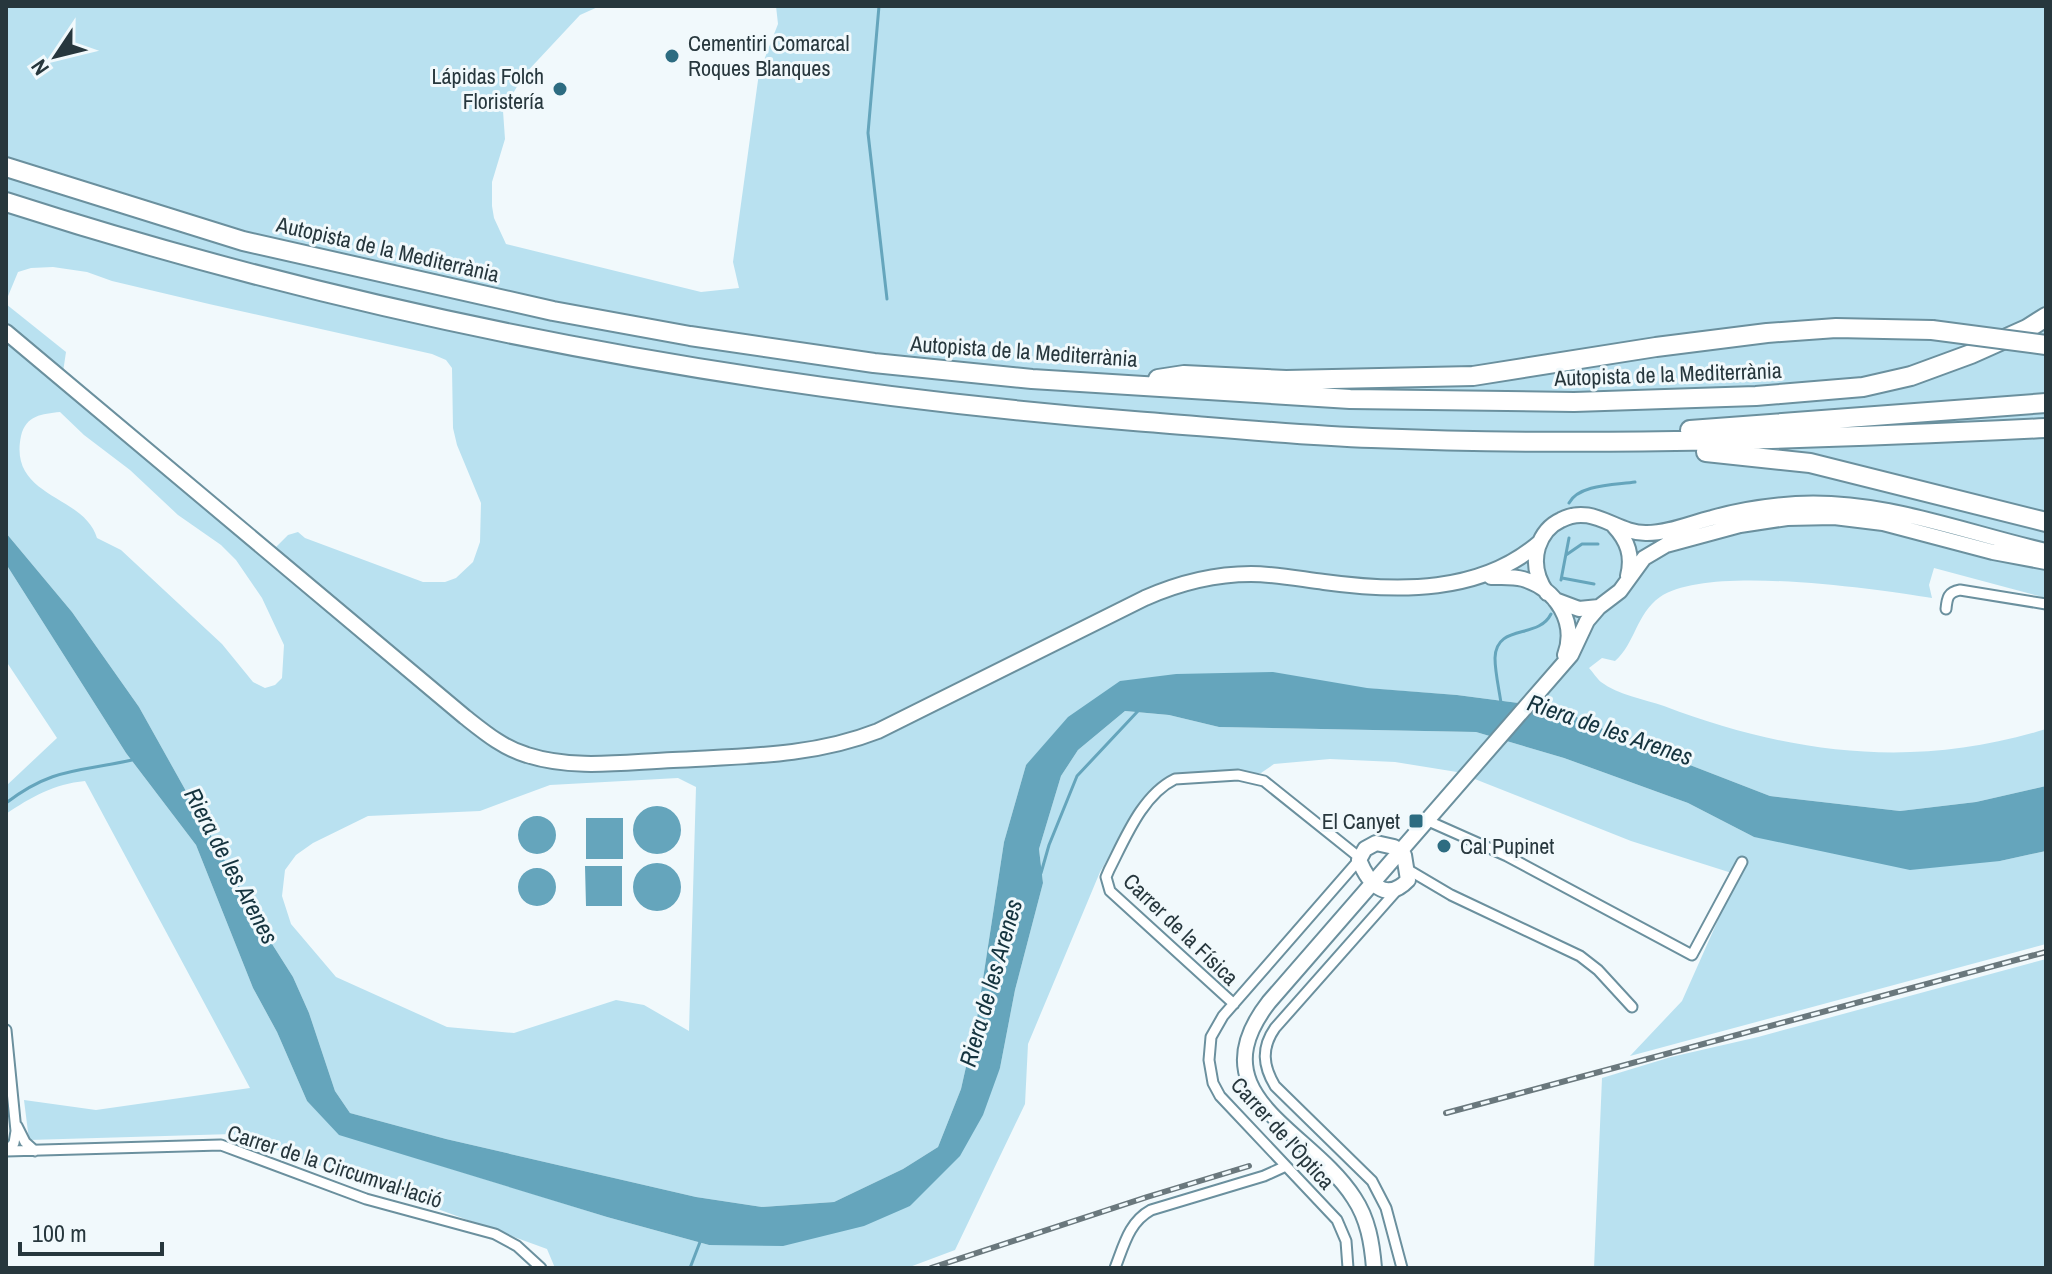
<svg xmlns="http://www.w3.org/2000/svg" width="2052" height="1274" viewBox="0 0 2052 1274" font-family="'Archivo Narrow',sans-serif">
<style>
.green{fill:#b9e1f0;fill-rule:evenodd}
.water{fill:#65a5bc}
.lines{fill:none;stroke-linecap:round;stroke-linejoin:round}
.stream{stroke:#65a5bc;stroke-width:3}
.street-casing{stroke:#6b909e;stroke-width:13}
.secondary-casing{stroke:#6b909e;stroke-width:18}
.highway-casing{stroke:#6b909e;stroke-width:22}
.street{stroke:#fff;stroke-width:9}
.secondary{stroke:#fff;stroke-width:14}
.highway{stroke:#fff;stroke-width:18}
.rail-casing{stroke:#6a787d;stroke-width:6}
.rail{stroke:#f1f9fc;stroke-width:3;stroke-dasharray:9;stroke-linecap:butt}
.highway-bridge-casing{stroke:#6b909e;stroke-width:22;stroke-linecap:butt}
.highway-bridge{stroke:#fff;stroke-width:18}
.poi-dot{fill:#2d6c81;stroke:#f1f9fc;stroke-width:3}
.labels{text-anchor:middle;stroke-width:6;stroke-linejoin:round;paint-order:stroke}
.poi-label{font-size:22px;fill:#27373d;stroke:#f1f9fc;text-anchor:start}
.street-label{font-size:22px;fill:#27373d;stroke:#f1f9fc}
.water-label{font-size:24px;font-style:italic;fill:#15343f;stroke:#f1f9fc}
</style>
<rect width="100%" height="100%" fill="#f1f9fc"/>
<path class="green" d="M6,6H600L580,15L523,76L503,111L505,139L492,182V206L494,218L506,244L701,292L739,288L733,262L759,73L778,24L776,6H2046V598L1934,568L1929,585L1932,598C1874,589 1707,564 1660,597C1636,614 1635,644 1615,661L1602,658L1589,668C1593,672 1597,679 1601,682C1618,695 1644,699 1664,706C1790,754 1914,770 2046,729V786L1976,802L1900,811L1770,796L1646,748L1556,708L1457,695L1176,674L1026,765L1004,842L977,1018L961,1089L938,1147L903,1169L834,1202L762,1207L696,1197L446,1139L350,1113L335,1091L309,1013L293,977L267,936L139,707L72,612L6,533V304L66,352L63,372L273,550L288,535L298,532L305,538L423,582H445L456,578L473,562L480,542L481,503L457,445L453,428L452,368L446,360L432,354L209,304L112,281L87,272L53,267L31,268L18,272L6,301ZM60,412L84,435L130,470L178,515L221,545L236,560L262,598L284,645L282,678L275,685L265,688L253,682L222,644L121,550L97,538C84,494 8,498 21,436C26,415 42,414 60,412ZM678,778L696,787L689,1031L644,1005L616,1000L514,1033L447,1027L336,977L291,924L282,896L285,870L296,855L313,843L368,816L480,811L550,785Z
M6,564L126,753L196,845L253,988L277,1032L307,1101L339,1134L607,1217L709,1245L910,1206L1000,1068L1015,990L1043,883L1039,849L1061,776L1078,750L1125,711L1169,715L1219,727L1476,732L1564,758L1688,803L1754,837L2000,861L2046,851V944L1630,1056L1682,1001L1738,875L1631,841L1457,772L1395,762L1330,759L1274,764L1261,773L1172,774L1138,807L1100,872L1028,1044L1025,1104L955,1250L907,1268H555L547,1249L233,1134L29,1140L24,1100L96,1110L250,1088L85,781C54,784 31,797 6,814V786L57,738L6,661Z
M2046,959V1268H1594L1602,1078L1671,1057L1758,1037Z"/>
<path class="water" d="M6,533L72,612L139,707L267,936L293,977L309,1013L335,1091L350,1113L446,1139L696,1197L762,1207L834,1202L903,1169L938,1147L961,1089L977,1018L1004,842L1026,765L1068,717L1120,681L1176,674L1273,672L1367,688L1457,695L1556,708L1646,748L1770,796L1900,811L1976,802L2046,786V851L2000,861L1910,870L1754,837L1688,803L1564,758L1476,732L1219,727L1169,715L1125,711L1078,750L1061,776L1039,849L1043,883L1015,990L1000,1068L983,1115L960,1156L910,1206L864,1226L783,1246L709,1245L607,1217L339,1135L307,1101L277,1032L253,988L196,845L126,753L6,564Z
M633 830a24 24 0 1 1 48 0a24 24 0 1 1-48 0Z
M518 835a19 19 0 1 1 38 0a19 19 0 1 1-38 0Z
M586,818H623V859H586Z
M633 887a24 24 0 1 1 48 0a24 24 0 1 1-48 0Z
M585,866H622V906H586Z
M518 887a19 19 0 1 1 38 0a19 19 0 1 1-38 0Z"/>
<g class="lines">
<path class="stream" d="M879,6L868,133L887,299
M1569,503C1579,484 1616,485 1635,482
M1566,555L1582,544H1598
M1562,578L1594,584
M1561,580L1569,538
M1501,703C1499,689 1495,672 1495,658C1496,623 1538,640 1551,614
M6,803C53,767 79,772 132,760
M1041,873L1049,845L1077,776L1138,711
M690,1268L700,1242"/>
<g class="street-casing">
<path id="street" d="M1946,609C1947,598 1948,592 1960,590L2046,604
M1426,820L1507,856L1692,955L1742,862
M1407,869L1451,895L1580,956L1598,970L1632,1007
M1398,889L1275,1028C1261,1048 1263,1066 1275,1086L1372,1181L1386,1208L1402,1268
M1234,1004L1110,891L1106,877L1109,870C1125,839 1142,795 1175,779L1238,775L1264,781L1360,858
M6,1030L16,1131L14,1143L7,1151
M17,1126L25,1142L35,1151
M6,1151L221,1145L366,1199L495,1234L517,1246L541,1268
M1115,1268C1124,1245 1129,1222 1151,1210L1264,1176L1286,1166
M1348,1268L1346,1241L1337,1220L1220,1096L1213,1083L1209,1060L1211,1037L1223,1016L1359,860"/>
</g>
<g class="secondary-casing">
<path id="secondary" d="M6,332L465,717C484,732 503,748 527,755C574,770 624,762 673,760C743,756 812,757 878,731L1145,598C1179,583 1213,574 1251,574C1276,574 1300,579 1324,582C1397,592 1481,594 1540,542
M1614,526C1628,541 1633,556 1628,576
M1491,577C1502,577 1513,576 1523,579C1557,589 1577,623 1565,655
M1547,593C1537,579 1533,564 1538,547C1542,535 1550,525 1561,520C1593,503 1616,534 1647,533C1669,533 1691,523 1712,518C1740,510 1768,506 1796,504C1882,499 1963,532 2046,551
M1555,600L1579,609L1599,607L1620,591L1644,558L1666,545L1740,525L1787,518L1834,517L1883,523L1993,552L2046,562
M1376,843L1394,847L1404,855L1408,880C1385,904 1368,882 1359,860L1365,849Z
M1374,1268C1372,1243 1368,1219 1354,1198C1310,1129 1195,1097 1269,1002L1571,655L1587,621L1599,607"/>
</g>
<g class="highway-casing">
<path id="highway" d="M6,167L243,241L553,311L690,336L874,363L1032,379L1350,399L1574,402L1756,396L1863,387L1911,376L1971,354L2027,329L2046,317
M6,202C372,320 751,390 1134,421C1213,427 1292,435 1372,438C1597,447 1821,439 2046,428
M1158,379L1184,375L1286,380L1473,376L1656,347L1767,333L1836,328L1932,330
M1690,430L2046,403
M1706,452L1810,463L2046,522"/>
</g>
<use href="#street" class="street"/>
<use href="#secondary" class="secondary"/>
<use href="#highway" class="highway"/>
<g class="rail-casing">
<path id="rail" d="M1446,1113L2046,952
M931,1268L1147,1197L1249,1166"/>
</g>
<use href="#rail" class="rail"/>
<g class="highway-bridge-casing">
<path id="highway-bridge" d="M1932,330L2046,345"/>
</g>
<use href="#highway-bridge" class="highway-bridge"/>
</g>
<g class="poi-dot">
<circle cx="672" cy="56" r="8"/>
<circle cx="560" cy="89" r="8"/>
<rect x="1408" y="813" width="16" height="16" rx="4"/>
<circle cx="1444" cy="846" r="8"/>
</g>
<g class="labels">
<g class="poi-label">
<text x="688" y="51">Cementiri Comarcal<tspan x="688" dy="25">Roques Blanques</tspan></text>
<text x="544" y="84" text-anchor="end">Lápidas Folch<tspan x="544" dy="25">Floristería</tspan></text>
<text x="1400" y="829" text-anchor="end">El Canyet</text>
<text x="1460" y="854">Cal Pupinet</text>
</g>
<g class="street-label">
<text transform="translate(388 249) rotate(13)" y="8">Autopista de la Mediterrània</text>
<text transform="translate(1024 351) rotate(4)" y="8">Autopista de la Mediterrània</text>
<text transform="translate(1668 374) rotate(-2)" y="8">Autopista de la Mediterrània</text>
<text transform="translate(1181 929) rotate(44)" y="8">Carrer de la Física</text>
<text transform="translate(1283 1133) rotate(48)" y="8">Carrer de l'Òptica</text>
<text transform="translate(335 1166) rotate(18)" y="8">Carrer de la Circumval·lació</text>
</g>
<g class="water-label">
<text transform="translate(1610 730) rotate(19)" y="8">Riera de les Arenes</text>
<text transform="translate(231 866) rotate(62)" y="8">Riera de les Arenes</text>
<text transform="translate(991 983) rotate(-74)" y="8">Riera de les Arenes</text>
</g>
</g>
<rect width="2052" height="1274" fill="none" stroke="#27373d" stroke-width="16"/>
<g transform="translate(56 56) rotate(235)" stroke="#f1f9fc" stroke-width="6" paint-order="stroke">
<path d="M0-6L14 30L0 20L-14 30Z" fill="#27373d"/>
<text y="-12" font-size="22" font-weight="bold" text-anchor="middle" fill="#27373d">N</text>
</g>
<path d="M20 1242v12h142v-12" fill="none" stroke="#27373d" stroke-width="4"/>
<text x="32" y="1242" font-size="24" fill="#27373d" stroke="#f1f9fc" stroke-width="6" paint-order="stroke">100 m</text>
</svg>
